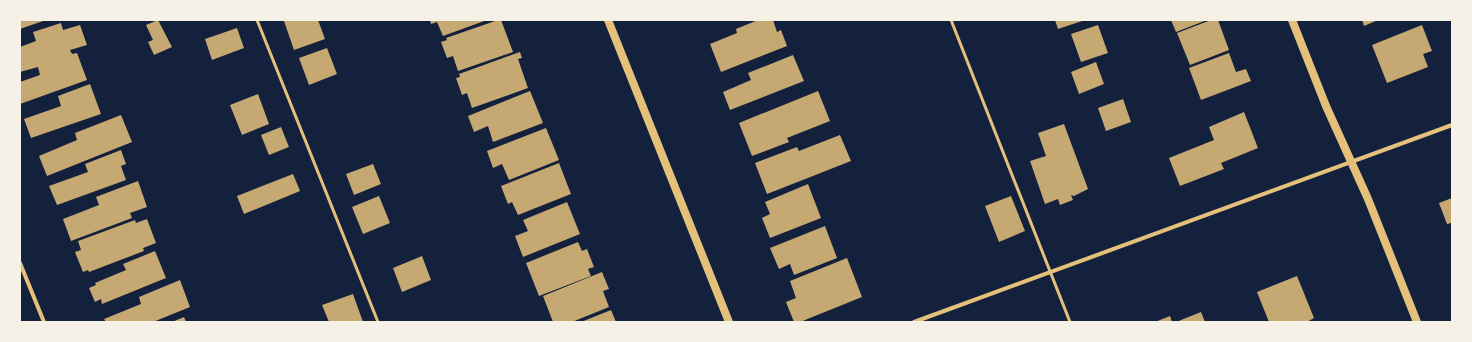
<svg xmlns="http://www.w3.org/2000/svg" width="1472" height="342" viewBox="0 0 1472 342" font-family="Manrope,sans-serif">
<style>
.building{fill:#c6a872}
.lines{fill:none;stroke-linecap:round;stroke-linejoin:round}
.service{stroke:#e5c07b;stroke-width:3}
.minor{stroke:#e5c07b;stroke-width:4}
.secondary{stroke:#e5c07b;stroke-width:8}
</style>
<rect width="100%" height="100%" fill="#14213d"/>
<path class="building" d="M20,20H46L20,29Z
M158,20L172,47L154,55L148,42L153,40L146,25Z
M318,20L325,39L294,50L284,21Z
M430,20H487L443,36L437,22L431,24Z
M498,20H501L513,52L458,71L453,56L447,58L441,42L447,40L446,38Z
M758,20H773L777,32L781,30L787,46L721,72L710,44L737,33L736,29Z
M1055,20H1085L1058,29Z
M1171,20H1207L1176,32Z
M1211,20H1218L1229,50L1190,65L1177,33Z
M1362,20H1378L1364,26Z
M61,23L63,30L80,25L87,45L70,50L72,54L77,53L87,80L20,104V82L40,75L38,67L20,72V47L36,41L33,32Z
M1098,25L1108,53L1081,62L1071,34Z
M1422,25L1432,51L1423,54L1428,67L1387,83L1372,45Z
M237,28L244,48L212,60L205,39Z
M327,48L337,74L309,85L299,58Z
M520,52L522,58L518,59L528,88L472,108L467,93L462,95L456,78L460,77L459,74Z
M1229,53L1236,72L1246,69L1251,81L1201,100L1189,68Z
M793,55L804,81L730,110L723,92L751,80L748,73Z
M1096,62L1104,84L1079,94L1071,72Z
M90,84L101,114L31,138L24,119L61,106L58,96Z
M530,91L543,123L493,142L488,126L474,132L468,116Z
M818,91L830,121L787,138L789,142L752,156L739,123Z
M258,94L269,124L242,135L230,105Z
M1123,99L1131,122L1106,131L1098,108Z
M1244,112L1258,148L1221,163L1224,169L1180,186L1169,158L1214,140L1209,127Z
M121,115L132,142L47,176L39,156L77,140L75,133Z
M1064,124L1088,189L1074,196L1071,195L1073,200L1060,205L1058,199L1045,204L1030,161L1046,156L1038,133Z
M281,127L289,147L269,155L261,135Z
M546,128L559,160L509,180L502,164L493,168L487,151Z
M840,135L851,161L767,194L755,163L797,147L799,151Z
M121,150L126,164L121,166L126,180L57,205L49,186L88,172L85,164Z
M559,163L571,194L518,215L512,202L508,204L501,186Z
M373,164L381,184L354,195L346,174Z
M293,174L300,191L244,214L237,196Z
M138,181L147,207L130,213L132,218L71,241L63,219L99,205L96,197Z
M808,184L821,218L770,238L762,218L770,214L765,202Z
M379,196L390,223L363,234L352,207Z
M1011,196L1025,231L999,242L985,206Z
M1452,198V226L1451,223L1447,224L1439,203Z
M567,202L580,234L523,257L515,236L528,231L523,220Z
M147,219L156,243L143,248L144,251L89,272L88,270L83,272L75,252L81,250L78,241L135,220L136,223Z
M825,226L837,258L794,275L790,264L779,269L770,248Z
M578,242L582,251L587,249L594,267L588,269L591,276L539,296L526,263Z
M155,251L166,278L102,304L101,299L95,302L89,288L96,285L95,283L126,270L123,264Z
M422,256L431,280L402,292L393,268Z
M847,258L862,297L800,322H794L786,302L796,298L790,281Z
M602,272L609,289L603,291L609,307L572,322H553L543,296Z
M1297,276L1314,318L1307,322H1269L1257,292Z
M180,280L190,307L153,322H106L104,319L141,304L139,297Z
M353,294L363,322H329L322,305Z
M611,310L616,322H581Z
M1201,312L1205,322H1176Z
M1170,316L1172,322H1155Z
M184,317L186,322H172Z"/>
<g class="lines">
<path class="service" d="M257,20L378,322
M951,20L1070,322"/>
<path class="minor" d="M20,263L44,322
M914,322L1452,125"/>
<path class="secondary" d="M608,20L729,322
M1292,20L1326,106L1368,199L1417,322"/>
</g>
<rect width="1472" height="342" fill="none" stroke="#f6f1e7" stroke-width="42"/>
</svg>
